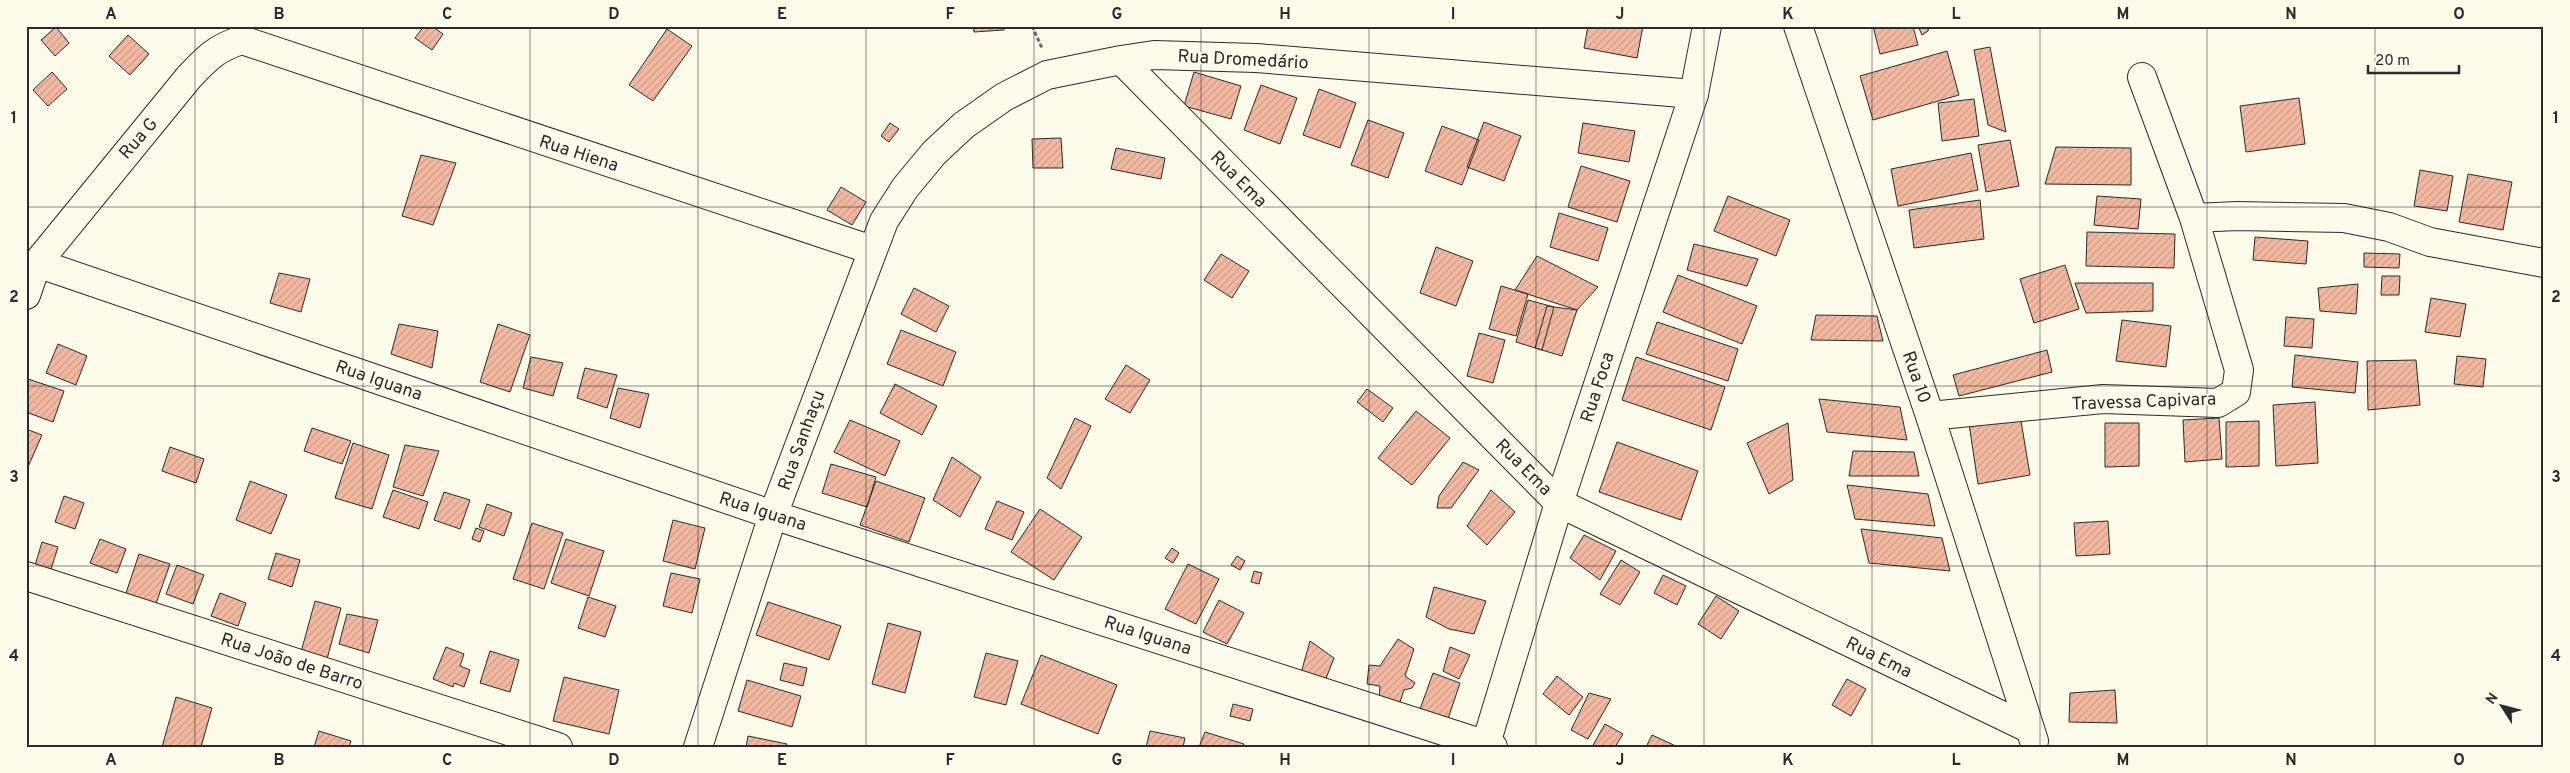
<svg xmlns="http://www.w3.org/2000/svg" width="2570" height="773" viewBox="0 0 2570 773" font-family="Overpass,sans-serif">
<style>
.building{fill:url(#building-hatch);stroke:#2b2b2b}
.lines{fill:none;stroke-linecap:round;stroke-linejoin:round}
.minor-casing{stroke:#2b2b2b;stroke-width:30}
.tertiary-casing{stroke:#2b2b2b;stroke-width:30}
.path{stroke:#6a6964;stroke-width:3;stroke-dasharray:4 2.5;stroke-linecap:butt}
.minor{stroke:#fdfbea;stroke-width:28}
.tertiary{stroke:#fdfbea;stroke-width:28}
.grid{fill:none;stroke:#2b2b2b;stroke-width:1;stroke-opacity:0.55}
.labels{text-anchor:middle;stroke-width:4;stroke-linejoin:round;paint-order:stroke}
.street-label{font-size:18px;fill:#2b2b2b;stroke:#fdfbea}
.neatline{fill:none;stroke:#2b2b2b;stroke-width:2}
.grid-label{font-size:16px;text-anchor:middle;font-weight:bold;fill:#2b2b2b}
</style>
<defs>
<pattern id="building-hatch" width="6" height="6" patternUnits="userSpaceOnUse" patternTransform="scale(1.25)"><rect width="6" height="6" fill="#f2b8a0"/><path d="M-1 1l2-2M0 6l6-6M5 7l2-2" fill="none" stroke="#d09e8a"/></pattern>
</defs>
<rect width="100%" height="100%" fill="#fdfbea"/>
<path class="building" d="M424,26H432L443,34L432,50L415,38Z
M973,26H1004V30L974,32Z
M1588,26H1643L1637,58L1584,48Z
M1873,26H1913L1918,45L1880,54Z
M1918,26H1929L1928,31L1922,35Z
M56,27L69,43L55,56L41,40Z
M667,29L692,46L653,101L629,85Z
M128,35L149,54L130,75L109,56Z
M1990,47L2006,132L1988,125L1974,50Z
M1947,51L1959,95L1873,120L1860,76Z
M52,72L67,89L48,106L33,90Z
M1194,72L1241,86L1231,119L1184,106Z
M1261,85L1297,98L1280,144L1244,130Z
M1319,89L1356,103L1340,148L1303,135Z
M2299,98L2305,144L2246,152L2240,106Z
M1974,99L1979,136L1942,141L1938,103Z
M1368,120L1404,133L1388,178L1351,165Z
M1484,122L1521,136L1504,181L1467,167Z
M890,123L899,129L889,142L881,136Z
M1583,123L1635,131L1629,162L1578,153Z
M1442,126L1479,140L1462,185L1425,171Z
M1061,138L1063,168H1033L1032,139Z
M2010,140L2019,186L1986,192L1978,145Z
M2056,147L2131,148V185L2045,184Z
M1116,148L1165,158L1161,179L1111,169Z
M1971,153L1978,190L1898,206L1891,169Z
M421,155L456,163L433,225L402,216Z
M1581,166L1630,181L1617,222L1568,207Z
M2420,170L2453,176L2447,211L2414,206Z
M2468,174L2512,182L2503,230L2459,222Z
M841,187L866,202L852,225L827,210Z
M1728,196L1790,220L1776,256L1714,231Z
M2097,196L2141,199L2138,229L2094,225Z
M1980,200L1984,239L1914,248L1909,210Z
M1559,213L1608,228L1598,261L1550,247Z
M2087,232L2175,234L2174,268L2086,266Z
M2255,237L2308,241L2306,264L2253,260Z
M1694,244L1758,259L1747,286L1687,270Z
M1436,247L1473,261L1456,306L1420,293Z
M2364,253L2400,254L2399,268L2364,267Z
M1221,254L1249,271L1232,298L1204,280Z
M1537,256L1598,287L1577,310L1515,290Z
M2065,265L2079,309L2034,323L2020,279Z
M279,273L310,279L301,312L270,303Z
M1678,275L1757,306L1742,344L1663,312Z
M2382,276H2400L2399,295H2381Z
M2075,283H2153V311L2086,313Z
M2358,284L2356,314L2320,311L2318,288Z
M1501,286L1528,294L1516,336L1489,329Z
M914,288L949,306L936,332L901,314Z
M2431,298L2466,304L2460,337L2425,332Z
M1528,300L1554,307L1542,350L1516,342Z
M1547,306L1577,310L1562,356L1535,348Z
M1816,315L1877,316L1883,341L1811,340Z
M2286,317L2314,319L2312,348L2284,346Z
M2122,320L2171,326L2166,367L2116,361Z
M1657,322L1738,349L1728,381L1646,354Z
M399,324L438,331L432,368L391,354Z
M498,324L530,335L510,392L480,382Z
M901,330L956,352L943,386L887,364Z
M1479,333L1505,340L1493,383L1467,376Z
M58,344L87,356L76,385L46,373Z
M2047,350L2052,372L1959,396L1953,375Z
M2295,355L2358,362L2355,393L2292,387Z
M2457,356L2486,359L2483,387L2454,384Z
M531,357L563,363L553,396L523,388Z
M1636,357L1725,387L1711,430L1622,400Z
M2416,360L2420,405L2368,410L2367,361Z
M1126,365L1150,380L1130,413L1105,399Z
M585,368L617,375L607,408L577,398Z
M28,379L64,391L53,422L26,412Z
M895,384L937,406L922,435L880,413Z
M618,388L649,394L640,428L610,418Z
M1367,389L1393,408L1383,422L1357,402Z
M1819,399L1900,407L1907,440L1827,432Z
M2315,402L2318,463L2276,466L2273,405Z
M1416,411L1450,438L1412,485L1378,458Z
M2020,415L2030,475L1978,484L1969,424Z
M1075,418L1091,426L1061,489L1047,478Z
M2219,418L2222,459L2185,462L2183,420Z
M850,420L900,441L885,476L834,452Z
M2259,421V466L2226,467V422Z
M1788,423L1793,480L1769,494L1747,443Z
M2105,423H2139V466L2105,467Z
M312,428L351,441L342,464L304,451Z
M26,429L42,435L28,467L26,466Z
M1617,442L1698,471L1681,520L1599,492Z
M353,443L389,455L372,509L335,498Z
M405,445L439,451L423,496L393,487Z
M170,447L204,459L196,483L162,471Z
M1853,451L1914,452L1919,476H1849Z
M952,457L981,477L960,517L933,500Z
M1463,462L1479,470L1451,508H1437L1439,496Z
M831,464L876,477L867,507L822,493Z
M250,481L287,495L271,534L236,520Z
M876,481L925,498L909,542L860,525Z
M1847,485L1928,494L1935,526L1855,519Z
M393,490L428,502L419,529L383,517Z
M1491,490L1515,512L1487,545L1467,526Z
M444,492L470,500L460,529L434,520Z
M64,496L84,503L75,529L55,522Z
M997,501L1024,512L1012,540L985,529Z
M487,504L512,513L504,536L479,527Z
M1040,509L1082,537L1054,580L1011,552Z
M673,520L705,528L695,569L663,561Z
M2108,521L2110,554L2076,556L2074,523Z
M532,523L563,533L544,589L513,579Z
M476,528L484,531L480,542L472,539Z
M1861,529L1942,538L1950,571L1869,563Z
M1584,535L1616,551L1600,580L1570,558Z
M100,539L126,549L117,573L90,563Z
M566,539L604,551L589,596L551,583Z
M42,542L58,547L49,576L33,572Z
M1172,548L1179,553L1173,563L1165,558Z
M276,553L300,560L292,587L268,579Z
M139,554L170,564L153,612L123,602Z
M1237,556L1245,561L1240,570L1231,565Z
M1621,560L1640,572L1620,605L1600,594Z
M1188,564L1219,579L1196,624L1165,609Z
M177,565L204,575L193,604L166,594Z
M1254,571L1262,573L1259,584L1251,582Z
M671,573L700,579L692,613L663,606Z
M1663,575L1686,586L1677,605L1654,593Z
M1434,587L1486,601L1474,634L1449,629L1426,617Z
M220,593L246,603L238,626L211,616Z
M1716,596L1739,611L1721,639L1698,624Z
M588,597L616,606L605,637L578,628Z
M1219,600L1244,613L1227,644L1203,632Z
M315,601L341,608L327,659L301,652Z
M768,602L841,626L829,660L756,635Z
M347,614L378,620L369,653L339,644Z
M888,623L921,632L905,693L872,684Z
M1398,639L1414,649L1405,676L1415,683L1412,688L1404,690L1398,708L1379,701L1380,686L1367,684L1369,665L1380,666Z
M1310,641L1334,658L1325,681L1301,673Z
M446,647L464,654L460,666L470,670L464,687L454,683L453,687L433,679Z
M1450,647L1470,655L1459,679L1443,671Z
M490,651L519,660L510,692L480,683Z
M986,653L1018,661L1006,705L974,697Z
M1041,655L1117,685L1098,734L1021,704Z
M784,663L807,668L803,686L780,680Z
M1433,673L1460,683L1447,722L1419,712Z
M1557,676L1583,697L1569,715L1543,694Z
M564,677L619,690L609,734L553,721Z
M1847,679L1866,689L1851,716L1832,705Z
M747,680L801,696L792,727L738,711Z
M2115,690L2117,723L2069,722L2070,693Z
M1589,693L1611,699L1588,739L1571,730Z
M176,697L212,708L201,747H162Z
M1233,704L1253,709L1250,721L1230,716Z
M1605,724L1623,734L1615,747H1592Z
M319,731L351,741L349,747H314Z
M1150,731L1185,738L1183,747H1146Z
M1205,732L1244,744L1243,747H1199Z
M1652,735L1678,747H1646Z
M748,736L787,744L786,747H746Z"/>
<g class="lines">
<g class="minor-casing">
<path id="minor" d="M1798,26L1930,416L2034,741
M1121,60L1559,503L2030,729
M2194,218L2237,216L2344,218L2389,227L2430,242L2544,263
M37,263L773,515L1493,747
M26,295L37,263L189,77C207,58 216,48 242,40L872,250
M1930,416L2103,399L2218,403L2236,392L2239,370L2194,218L2142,77
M26,576L558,747
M698,747L773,515L884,221L905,188L934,153L964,125L1004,97L1047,75L1121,60L1154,55L1256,58L1694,94"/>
</g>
<g class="tertiary-casing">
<path id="tertiary" d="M1485,747L1559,503L1694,94L1707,26"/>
</g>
<path class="path" d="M1032,26L1042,48"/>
<use href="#minor" class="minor"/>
<use href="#tertiary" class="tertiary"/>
</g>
<path class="grid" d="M195,26V747M363,26V747M530,26V747M698,26V747M866,26V747M1034,26V747M1201,26V747M1369,26V747M1536,26V747M1704,26V747M1872,26V747M2040,26V747M2207,26V747M2375,26V747M26,207H2544M26,386H2544M26,566H2544"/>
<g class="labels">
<g class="street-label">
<text transform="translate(1243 59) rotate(3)" y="6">Rua Dromedário</text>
<text transform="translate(138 138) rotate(-49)" y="6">Rua G</text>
<text transform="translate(579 153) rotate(18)" y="6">Rua Hiena</text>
<text transform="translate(1239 179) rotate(45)" y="6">Rua Ema</text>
<text transform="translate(1917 377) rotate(71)" y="6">Rua 10</text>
<text transform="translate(379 380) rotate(19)" y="6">Rua Iguana</text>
<text transform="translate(1597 387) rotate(-72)" y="6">Rua Foca</text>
<text transform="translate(2144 401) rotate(-2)" y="6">Travessa Capivara</text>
<text transform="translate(801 440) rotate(-70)" y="6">Rua Sanhaçu</text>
<text transform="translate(1524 467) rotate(45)" y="6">Rua Ema</text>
<text transform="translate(763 511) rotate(18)" y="6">Rua Iguana</text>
<text transform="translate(1148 635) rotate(18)" y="6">Rua Iguana</text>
<text transform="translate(1879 657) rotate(26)" y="6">Rua Ema</text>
<text transform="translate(292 661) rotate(18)" y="6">Rua João de Barro</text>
</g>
</g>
<rect width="2570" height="773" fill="none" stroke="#fdfbea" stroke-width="55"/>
<g transform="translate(2502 706) rotate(306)" stroke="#fdfbea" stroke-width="4" paint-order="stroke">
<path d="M0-4L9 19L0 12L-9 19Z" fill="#2b2b2b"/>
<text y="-8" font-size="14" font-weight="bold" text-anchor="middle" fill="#2b2b2b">N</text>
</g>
<path d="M2368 65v8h91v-8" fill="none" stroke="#2b2b2b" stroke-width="2.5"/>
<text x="2375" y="65" font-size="15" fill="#2b2b2b" stroke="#fdfbea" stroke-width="4" paint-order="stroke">20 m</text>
<rect x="28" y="28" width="2514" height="718" class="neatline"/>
<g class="grid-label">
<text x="111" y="19">A</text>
<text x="279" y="19">B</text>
<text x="447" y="19">C</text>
<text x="614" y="19">D</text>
<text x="782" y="19">E</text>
<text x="950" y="19">F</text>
<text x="1117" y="19">G</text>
<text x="1285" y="19">H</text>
<text x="1453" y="19">I</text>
<text x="1620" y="19">J</text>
<text x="1788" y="19">K</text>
<text x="1956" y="19">L</text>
<text x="2123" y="19">M</text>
<text x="2291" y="19">N</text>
<text x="2459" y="19">O</text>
<text x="14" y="123">1</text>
<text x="2556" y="123">1</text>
<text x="14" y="302">2</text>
<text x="2556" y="302">2</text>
<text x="14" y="482">3</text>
<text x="2556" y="482">3</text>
<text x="14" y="661">4</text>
<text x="2556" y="661">4</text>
<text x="111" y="765">A</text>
<text x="279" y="765">B</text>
<text x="447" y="765">C</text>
<text x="614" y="765">D</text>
<text x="782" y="765">E</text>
<text x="950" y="765">F</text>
<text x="1117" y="765">G</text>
<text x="1285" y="765">H</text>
<text x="1453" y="765">I</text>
<text x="1620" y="765">J</text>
<text x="1788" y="765">K</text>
<text x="1956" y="765">L</text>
<text x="2123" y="765">M</text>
<text x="2291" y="765">N</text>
<text x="2459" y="765">O</text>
</g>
</svg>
